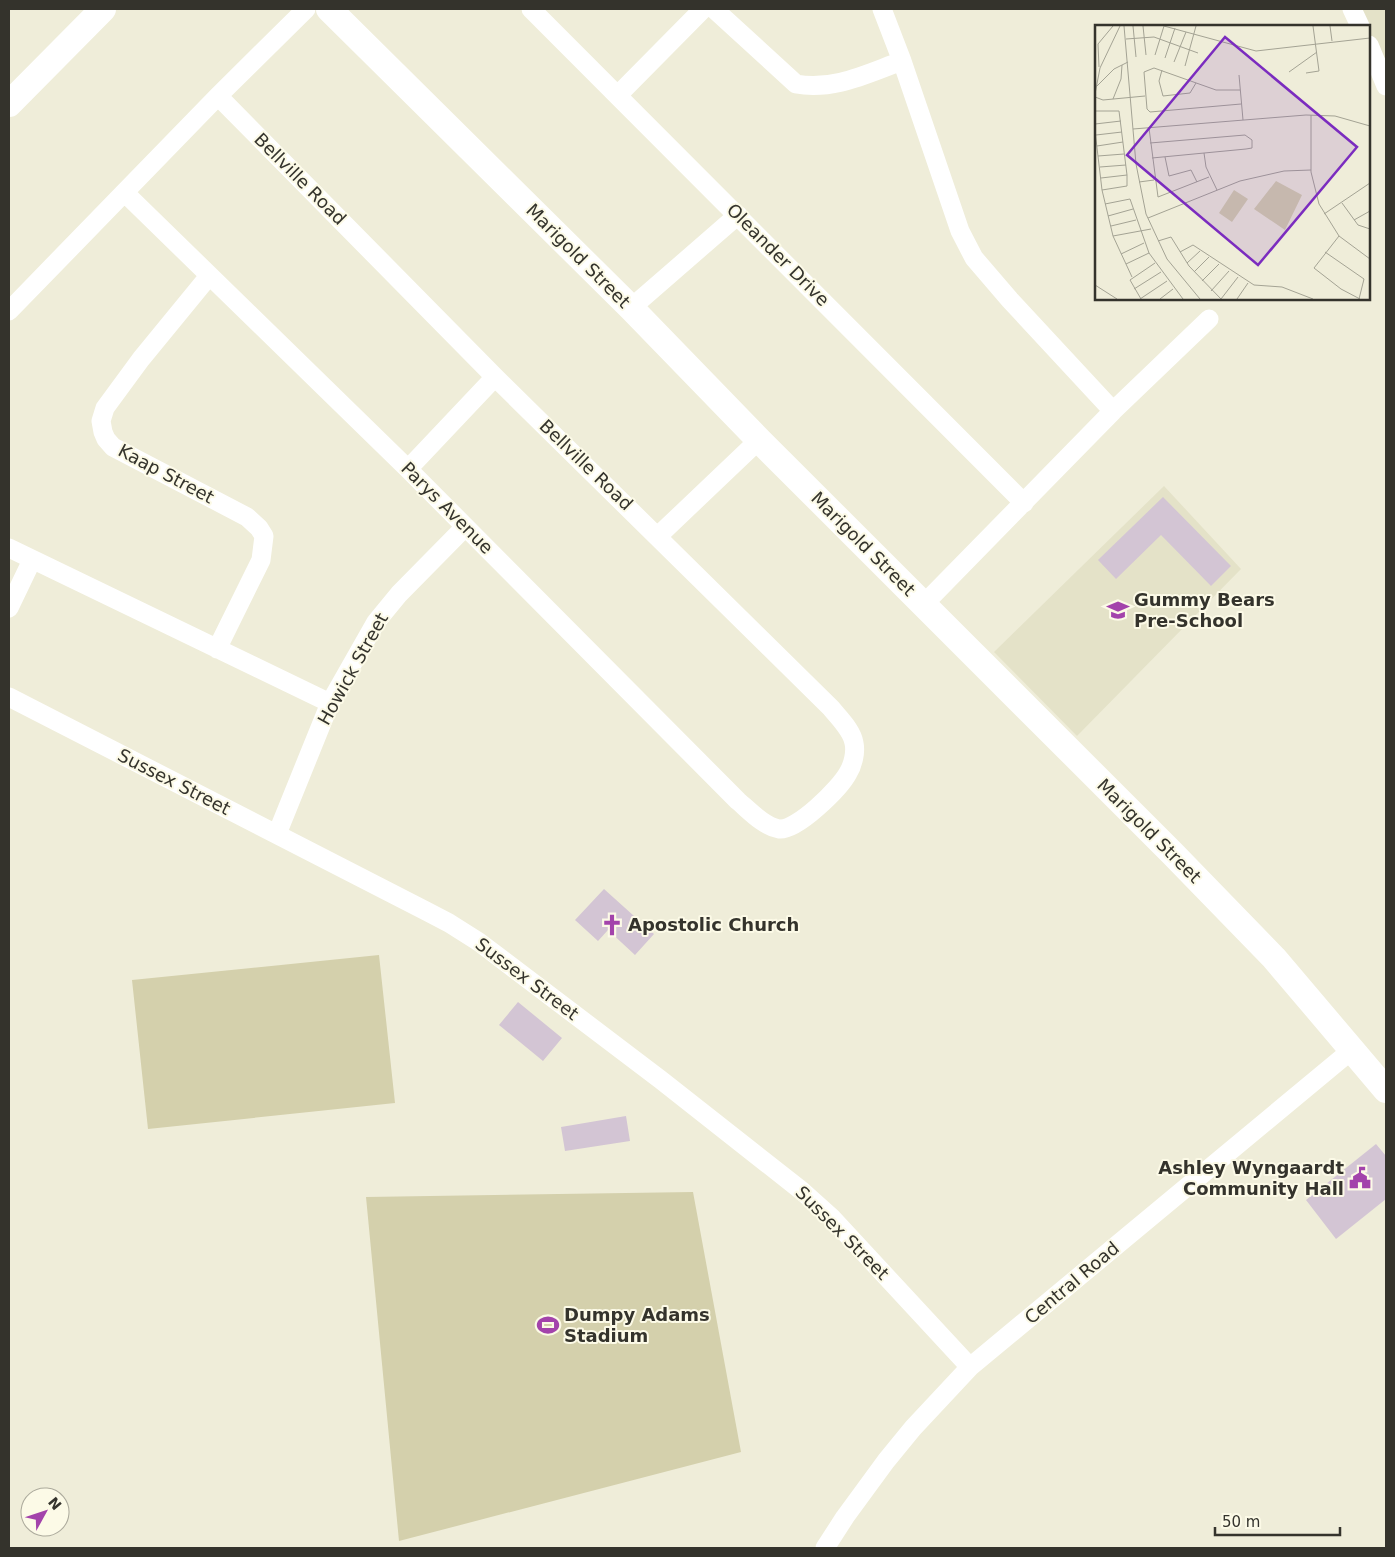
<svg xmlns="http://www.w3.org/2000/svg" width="1395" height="1557" viewBox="0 0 1395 1557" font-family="'DejaVu Sans',sans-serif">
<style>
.built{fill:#e4e2c8}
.green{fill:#d4d0ac}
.building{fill:#d3c5d4}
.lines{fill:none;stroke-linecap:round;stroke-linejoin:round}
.street{stroke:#fff;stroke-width:19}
.secondary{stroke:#fff;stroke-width:26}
.labels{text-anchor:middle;stroke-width:4;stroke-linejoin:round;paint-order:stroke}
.street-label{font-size:18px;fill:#34332c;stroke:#fcfae7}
.poi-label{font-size:18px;font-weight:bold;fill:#34332c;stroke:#fcfae7;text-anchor:start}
.inset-road{fill:none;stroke:#a4a394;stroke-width:1}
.view{fill:#7b2cbf;fill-opacity:0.15;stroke:#7b2cbf;stroke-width:2.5}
.inset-edge{fill:none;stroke:#34332c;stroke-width:2.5}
</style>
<rect width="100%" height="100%" fill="#efedd9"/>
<path class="built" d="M1356,9H1386V76L1369,38V26Z
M1164,486L1241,569L1077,736L994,652Z"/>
<path class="green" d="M379,955L395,1103L148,1129L132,980Z
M693,1192L741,1452L399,1541L366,1197Z"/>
<path class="building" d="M1163,497L1231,566L1211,586L1161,535L1116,579L1098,560Z
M604,889L654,934L635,955L608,930L598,941L575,920Z
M518,1002L562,1038L543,1061L499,1025Z
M626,1116L630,1141L565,1151L561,1127Z
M1376,1144L1386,1156V1199L1336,1239L1306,1200Z"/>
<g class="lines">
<path class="street" d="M531,9L1024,503
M714,9L796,84C834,91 868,73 902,61
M882,9L902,61L960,231L974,258L1010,300L1113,411
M1352,9L1360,26
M1369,45L1386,86
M618,95L703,9
M125,193L408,469L738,801C749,810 763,826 779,829C797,831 840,788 848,773C853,765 856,752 854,743C852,730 839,718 831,708L495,377L218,96
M209,276L141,359L105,408L101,421L103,432L106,439L113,447L247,517L259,528L264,536L261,560L217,649
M631,308L738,215
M9,311L218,96L306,9
M408,469L495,377
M658,536L759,440
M9,548L330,703
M923,605L1113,411L1209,319
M9,608L32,560
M9,697L426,911L449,923L479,942L661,1080L802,1191L831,1217L970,1367
M277,834L330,703L376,622L399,594L465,527
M825,1548L845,1517L886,1461L913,1428L970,1367L1353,1049"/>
<path class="secondary" d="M329,9L631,308L759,440L1172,853L1274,958L1386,1090
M9,104L103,9"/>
</g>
<defs>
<g id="school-bare" transform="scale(1.725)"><path d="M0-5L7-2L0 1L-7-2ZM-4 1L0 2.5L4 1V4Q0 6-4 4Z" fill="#a343ab" stroke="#fcfae7" stroke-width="2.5" paint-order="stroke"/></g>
<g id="church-bare" transform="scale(1.725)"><path d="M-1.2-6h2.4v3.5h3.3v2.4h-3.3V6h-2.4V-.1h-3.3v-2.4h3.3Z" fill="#a343ab" stroke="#fcfae7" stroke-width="2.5" paint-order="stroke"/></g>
<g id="civic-bare" transform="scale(1.725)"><path d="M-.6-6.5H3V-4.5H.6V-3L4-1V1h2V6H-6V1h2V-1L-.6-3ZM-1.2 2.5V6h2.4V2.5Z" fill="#a343ab" stroke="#fcfae7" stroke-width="2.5" paint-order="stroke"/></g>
<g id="stadium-bare" transform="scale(1.725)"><path d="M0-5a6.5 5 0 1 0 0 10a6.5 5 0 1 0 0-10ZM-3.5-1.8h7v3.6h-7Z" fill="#a343ab" stroke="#fcfae7" stroke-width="2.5" paint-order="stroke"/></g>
</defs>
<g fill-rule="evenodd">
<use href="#school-bare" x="1118" y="610"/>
<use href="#church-bare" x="612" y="925"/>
<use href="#civic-bare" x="1360" y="1178"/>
<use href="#stadium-bare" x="548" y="1325"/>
</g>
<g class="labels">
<g class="street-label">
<text transform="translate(300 179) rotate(45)" y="6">Bellville Road</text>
<text transform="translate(778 255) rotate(45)" y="6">Oleander Drive</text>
<text transform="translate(578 256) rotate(45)" y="6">Marigold Street</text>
<text transform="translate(586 465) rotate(44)" y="6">Bellville Road</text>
<text transform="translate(166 474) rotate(28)" y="6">Kaap Street</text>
<text transform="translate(447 508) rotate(45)" y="6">Parys Avenue</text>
<text transform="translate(863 544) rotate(45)" y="6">Marigold Street</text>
<text transform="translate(353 669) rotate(-61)" y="6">Howick Street</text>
<text transform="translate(174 782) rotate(27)" y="6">Sussex Street</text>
<text transform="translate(1149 831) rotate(45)" y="6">Marigold Street</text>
<text transform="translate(527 979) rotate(37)" y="6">Sussex Street</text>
<text transform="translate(842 1233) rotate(45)" y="6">Sussex Street</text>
<text transform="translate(1072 1283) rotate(-40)" y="6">Central Road</text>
</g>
<g class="poi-label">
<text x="1134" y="606">Gummy Bears<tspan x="1134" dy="21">Pre-School</tspan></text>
<text x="628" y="931">Apostolic Church</text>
<text x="1344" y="1174" text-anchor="end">Ashley Wyngaardt<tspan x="1344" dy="21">Community Hall</tspan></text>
<text x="564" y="1321">Dumpy Adams<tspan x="564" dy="21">Stadium</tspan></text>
</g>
</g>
<g transform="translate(1095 25)">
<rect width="275" height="275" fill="#efedd9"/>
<path d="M181,156L207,170L190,205L159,184ZM139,165L153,174L137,197L124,188Z" fill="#d4d0ac"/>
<path class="inset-road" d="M29,1L41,139L51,189L72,234L105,274M38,1L41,32M48,1L51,30M69,1L161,26L275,13M235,1L237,16M31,14L59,12L103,28M60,30L69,1M70,33L80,3M79,37L91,7M90,41L101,1M4,42L3,19L18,1M67,45L64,56L68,71L95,68L101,58M194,47L222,27M211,48L224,46L218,1M144,50L148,95M2,61L19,44L33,37M145,65H121L59,43L49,47L52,84L55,87L146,79M0,69L5,43L25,1M0,72L8,75L50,71M18,74L26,54L27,40M0,86H24L32,150V161L7,165M216,90V147L224,179L244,211L275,234M0,99L26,96M54,103L63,172L114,152M38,104L211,90L240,91L275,101M0,106L7,165L18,211L37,252M1,110L27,107M55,118L150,110L157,115V123L151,124L57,133M2,121L28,117M109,128L111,142L122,165M3,131L29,129M70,132L74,151L96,145L102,157M5,142L31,140M6,153L32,150M44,157L59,155M247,178L263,200L275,204M10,179L35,174L54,228L88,274M229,189L275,158M13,191L38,184M53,193L145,156L189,146L216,145M259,195L275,186M16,201L41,195M18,211L56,204M244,211L219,243L246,264L265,274M63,216L76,212L94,241L126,274M85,227L98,220L159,260L187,262L218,274M230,227L269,254L264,274M26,229L49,218M92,238L105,226M31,239L54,228M99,247L114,232M107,256L124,239M0,260L22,274M39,264L66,247M116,266L134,246M45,274L72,256M46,274L35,255L60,238M65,274L78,264M126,274L143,252M142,274L153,258"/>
<path class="view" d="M130,12L262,122L163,240L32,130Z"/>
<rect width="275" height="275" class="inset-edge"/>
</g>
<rect width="1395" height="1557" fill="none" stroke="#34332c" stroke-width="20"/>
<g transform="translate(45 1512) rotate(50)"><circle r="24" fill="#fcfae7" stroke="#acaa9c"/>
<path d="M0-4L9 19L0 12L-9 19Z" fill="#a343ab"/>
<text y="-8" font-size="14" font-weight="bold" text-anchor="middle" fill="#34332c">N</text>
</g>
<path d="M1215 1527v8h125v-8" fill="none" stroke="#34332c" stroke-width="2.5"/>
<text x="1222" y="1527" font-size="15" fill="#34332c" stroke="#fcfae7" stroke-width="4" paint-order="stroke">50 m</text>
</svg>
